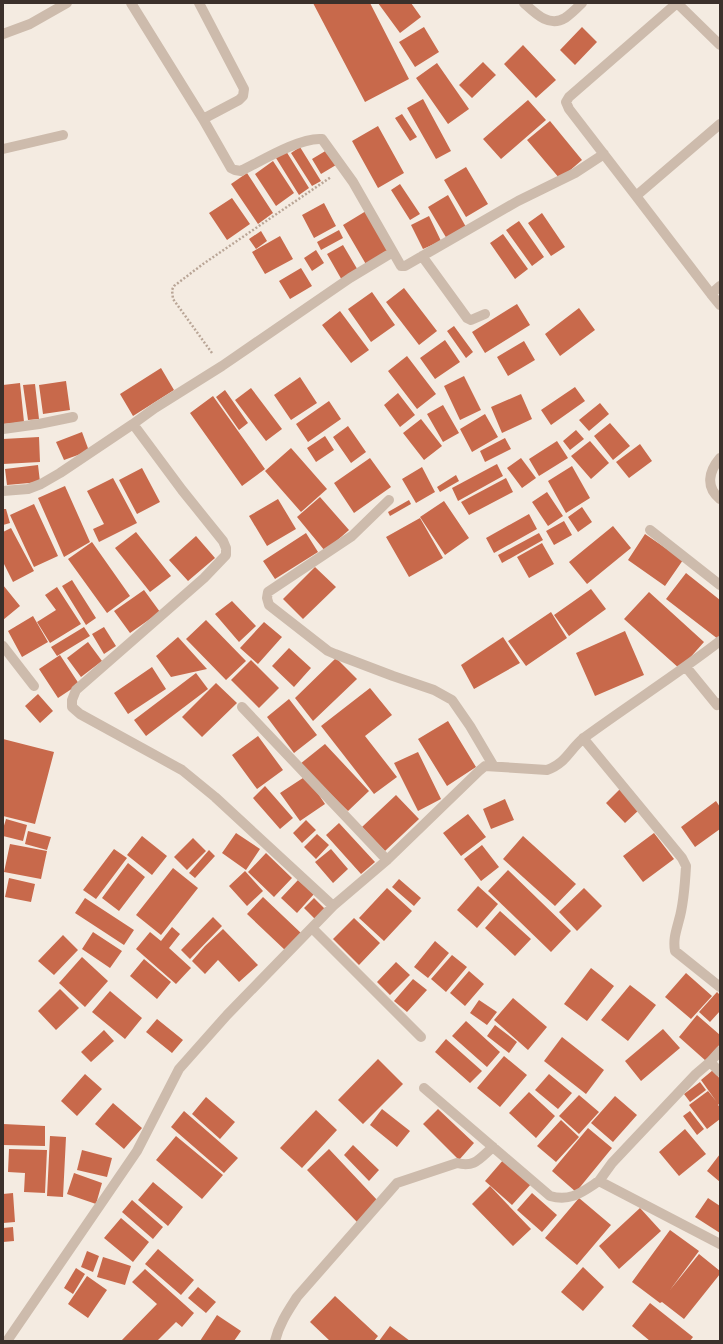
<svg xmlns="http://www.w3.org/2000/svg" width="723" height="1344" viewBox="0 0 723 1344" font-family="'IBM Plex Sans',sans-serif">
<style>
.building{fill:#c8694b}
.lines{fill:none;stroke-linecap:round;stroke-linejoin:round}
.path{stroke:#b9a596;stroke-width:2.5;stroke-dasharray:2 2;stroke-linecap:butt}
.minor{stroke:#cdbbac;stroke-width:10}
</style>
<rect width="100%" height="100%" fill="#f4ebe1"/>
<path class="building" d="M313,3H370L409,79L365,102Z
M378,3H411L421,17L400,33Z
M424,27L439,52L415,67L399,42Z
M582,27L597,42L575,65L560,50Z
M523,45L556,80L536,98L504,64Z
M483,62L496,75L472,98L459,85Z
M437,63L469,109L448,124L416,78Z
M423,99L451,151L436,159L407,108Z
M528,100L546,120L501,159L483,139Z
M402,114L417,137L410,141L395,118Z
M550,121L582,160L560,179L527,140Z
M378,126L404,173L378,188L352,141Z
M300,147L321,181L312,186L291,153Z
M327,150L336,165L321,174L312,159Z
M286,151L309,188L299,195L276,158Z
M273,161L294,193L276,206L255,174Z
M466,167L488,204L466,217L444,180Z
M247,173L273,213L258,224L231,184Z
M400,184L420,214L410,220L391,190Z
M448,195L466,227L447,239L428,207Z
M232,198L250,224L227,240L209,213Z
M324,203L336,226L314,238L302,215Z
M366,211L391,252L367,266L343,225Z
M542,213L565,247L551,256L528,223Z
M429,216L441,241L423,249L411,225Z
M519,221L544,257L532,266L506,230Z
M339,230L343,238L321,250L317,242Z
M261,231L267,241L256,249L249,239Z
M503,234L528,269L515,279L490,243Z
M280,236L293,259L265,274L252,252Z
M343,245L359,272L343,282L327,254Z
M316,250L324,263L312,271L304,258Z
M301,268L312,286L290,299L279,281Z
M404,288L437,331L419,345L386,302Z
M372,292L395,325L371,342L348,309Z
M517,304L530,325L485,353L472,332Z
M579,308L595,330L560,356L545,334Z
M340,311L369,350L351,363L322,325Z
M454,326L473,352L466,358L447,331Z
M445,340L460,362L435,379L420,358Z
M524,341L535,360L508,376L497,357Z
M407,356L436,394L417,409L388,371Z
M161,368L174,390L133,416L120,394Z
M464,376L481,410L460,420L444,386Z
M300,377L317,403L291,420L274,395Z
M66,381L70,410L43,414L39,385Z
M20,383L24,422L3,424V385Z
M35,384L39,419L28,420L23,385Z
M575,387L585,401L551,425L541,410Z
M251,388L282,429L266,441L235,400Z
M225,390L248,423L239,430L216,397Z
M398,393L415,415L400,427L384,405Z
M521,394L532,419L502,433L491,407Z
M213,396L265,469L242,486L190,413Z
M329,401L341,419L308,442L296,424Z
M600,403L609,414L589,431L579,420Z
M443,405L459,433L443,442L427,414Z
M485,414L498,437L472,452L460,429Z
M421,419L442,446L424,460L403,433Z
M610,423L630,446L613,460L594,436Z
M348,426L366,452L351,463L333,437Z
M576,430L584,439L570,450L563,441Z
M82,432L89,451L64,460L56,442Z
M325,436L334,450L316,462L307,448Z
M39,437L40,462L3,464V439Z
M505,438L511,449L485,462L480,451Z
M557,441L568,458L539,476L529,459Z
M590,441L609,463L591,479L571,456Z
M640,444L652,461L629,478L616,462Z
M291,448L327,489L301,512L265,471Z
M370,458L391,487L354,513L334,483Z
M521,458L536,478L522,488L507,468Z
M497,464L503,476L458,501L452,488Z
M38,465L40,482L7,485L5,469Z
M572,466L590,498L566,513L548,481Z
M422,467L435,492L416,503L402,479Z
M142,468L160,502L137,514L119,480Z
M456,475L459,481L440,492L437,487Z
M113,478L137,523L99,542L93,529L104,524L87,491Z
M506,478L513,492L469,515L461,502Z
M65,486L90,542L64,557L38,498Z
M547,492L563,516L548,526L532,502Z
M320,497L349,530L325,551L297,517Z
M278,499L296,529L267,546L249,516Z
M409,500L411,504L390,516L388,512Z
M444,501L469,538L445,555L420,517Z
M34,504L58,556L34,567L10,515Z
M582,507L592,522L578,532L568,517Z
M3,509H6L10,523L3,525Z
M529,514L537,529L494,553L486,538Z
M420,518L443,558L409,577L386,537Z
M564,521L572,535L554,545L546,531Z
M613,526L631,548L587,584L569,562Z
M11,528L34,571L13,582L3,562V532Z
M136,532L171,576L150,592L115,548Z
M306,533L318,552L275,579L263,561Z
M539,533L543,540L502,563L498,555Z
M645,534L683,560L665,586L628,560Z
M196,536L215,558L188,581L169,560Z
M92,542L130,596L107,613L68,559Z
M542,543L554,564L529,578L517,557Z
M315,567L336,587L303,619L283,599Z
M686,573L720,600V636L718,639L666,599Z
M72,580L96,618L86,625L62,586Z
M3,585L20,606L3,620Z
M57,587L81,624L50,643L37,622L56,610L45,595Z
M591,589L606,609L569,636L554,615Z
M144,590L160,612L130,633L114,611Z
M649,592L704,642L680,669L624,619Z
M232,601L256,626L239,642L215,614Z
M551,612L567,638L526,666L508,641Z
M33,616L48,642L22,657L8,631Z
M206,620L246,661L226,680L186,639Z
M264,622L282,637L258,664L240,648Z
M84,627L90,636L57,656L51,647Z
M104,627L116,646L104,654L92,634Z
M625,631L644,675L595,696L576,653Z
M178,637L207,669L171,677L156,656Z
M503,637L520,663L474,689L461,665Z
M88,642L102,661L81,677L67,658Z
M289,648L311,668L294,687L272,666Z
M60,655L79,684L58,698L39,669Z
M336,658L357,679L313,721L295,698Z
M251,660L279,688L259,708L231,680Z
M152,667L166,689L128,714L114,693Z
M196,673L208,689L146,736L134,720Z
M216,683L237,703L202,737L182,717Z
M370,688L392,715L365,736L397,777L374,794L321,726Z
M38,694L53,711L40,723L25,706Z
M289,699L317,735L294,753L267,717Z
M448,721L476,767L447,786L418,739Z
M258,736L283,770L257,789L232,755Z
M3,739L54,752L35,824L3,816Z
M325,744L369,791L348,811L300,764Z
M418,752L441,799L418,811L394,763Z
M306,776L325,804L300,821L280,793Z
M265,786L293,818L280,829L253,798Z
M621,788L640,809L625,823L606,803Z
M396,795L419,819L385,851L362,827Z
M505,799L514,820L491,829L483,809Z
M716,801L720,807V829L695,847L681,827Z
M468,814L486,837L461,856L443,833Z
M6,819L27,825L23,841L3,836V829Z
M306,820L316,830L302,843L293,833Z
M339,823L375,862L361,874L326,835Z
M28,831L51,837L47,850L25,844Z
M236,833L260,849L246,870L222,853Z
M654,833L674,859L643,882L623,856Z
M317,834L329,845L316,859L304,847Z
M142,836L167,856L152,875L127,855Z
M523,836L576,884L555,906L503,859Z
M193,838L206,851L187,870L174,857Z
M10,844L47,851L41,879L4,872Z
M482,845L499,867L481,881L464,859Z
M114,849L127,858L96,899L83,890Z
M331,849L348,869L333,883L315,862Z
M209,850L215,856L195,878L189,873Z
M266,853L292,878L274,897L248,872Z
M128,863L145,877L119,911L102,898Z
M173,868L198,888L161,935L136,915Z
M508,870L571,931L551,952L488,891Z
M245,871L263,891L247,906L229,886Z
M9,878L35,884L31,902L5,897Z
M399,879L421,898L414,906L392,887Z
M298,880L314,894L297,913L281,898Z
M478,886L498,904L477,928L457,910Z
M387,888L412,911L384,941L359,918Z
M584,888L602,906L577,931L559,912Z
M263,897L302,934L286,951L247,914Z
M85,898L134,930L124,945L75,913Z
M314,898L325,909L315,919L304,908Z
M500,911L531,939L515,956L485,928Z
M213,917L222,926L190,959L181,950Z
M354,918L380,943L359,965L333,939Z
M172,927L180,934L169,948L191,968L176,984L136,949L150,932L161,941Z
M223,929L258,965L239,982L218,960L205,974L192,961L205,946Z
M93,932L122,951L110,968L82,949Z
M63,935L78,950L54,975L38,961Z
M435,941L449,953L428,978L414,967Z
M452,955L467,967L446,992L431,979Z
M82,957L108,981L85,1007L59,983Z
M144,959L171,982L157,999L130,976Z
M396,962L410,975L390,995L377,982Z
M591,968L614,986L587,1021L564,1004Z
M469,971L484,984L465,1006L450,993Z
M686,973L712,996L691,1019L665,997Z
M413,979L427,990L407,1012L394,1001Z
M630,985L656,1005L628,1041L601,1020Z
M60,989L79,1008L56,1030L38,1011Z
M110,991L142,1018L125,1039L92,1012Z
M717,992L720,995V1011L710,1022L699,1012Z
M513,998L547,1027L528,1050L494,1020Z
M479,1000L497,1012L487,1025L470,1013Z
M697,1015L720,1035V1044L706,1061L679,1037Z
M157,1019L183,1040L172,1053L146,1032Z
M466,1021L500,1052L487,1067L452,1036Z
M495,1025L517,1042L509,1053L487,1036Z
M663,1029L680,1048L641,1081L625,1061Z
M104,1030L114,1041L91,1062L81,1052Z
M562,1037L604,1070L586,1094L544,1061Z
M446,1039L482,1071L470,1083L435,1052Z
M504,1056L527,1075L500,1107L477,1088Z
M378,1059L403,1084L363,1124L338,1100Z
M713,1070L720,1079V1103L718,1105L720,1107V1119L707,1129L689,1105L708,1091L716,1101L701,1080Z
M85,1074L102,1089L77,1116L61,1101Z
M549,1074L572,1093L558,1109L535,1090Z
M700,1082L706,1090L690,1102L684,1094Z
M529,1092L555,1116L536,1138L509,1113Z
M579,1095L599,1112L579,1134L559,1116Z
M615,1096L637,1115L613,1142L591,1123Z
M206,1097L235,1122L220,1139L192,1114Z
M113,1103L142,1128L124,1149L95,1124Z
M382,1109L410,1131L397,1147L370,1125Z
M438,1109L474,1143L459,1160L423,1124Z
M316,1110L337,1130L302,1168L280,1148Z
M184,1111L238,1158L224,1173L171,1127Z
M690,1111L704,1129L697,1135L683,1116Z
M561,1120L579,1137L556,1162L537,1146Z
M3,1124L45,1126V1146L3,1145Z
M588,1128L612,1148L576,1192L552,1171Z
M685,1129L706,1154L679,1176L659,1152Z
M50,1136L66,1137L63,1197L47,1196Z
M176,1136L223,1175L202,1199L156,1160Z
M353,1145L379,1170L369,1181L344,1155Z
M9,1149L47,1150L45,1193L24,1192L25,1173L8,1172Z
M329,1149L378,1201L357,1222L307,1170Z
M82,1150L112,1158L107,1177L77,1170Z
M720,1154V1182L707,1171Z
M504,1159L532,1183L512,1205L485,1181Z
M74,1173L102,1183L96,1204L67,1194Z
M153,1182L183,1207L168,1226L138,1200Z
M490,1186L531,1229L513,1246L472,1204Z
M13,1193L15,1222L3,1223V1194Z
M532,1193L557,1215L542,1232L517,1210Z
M579,1198L611,1225L577,1265L545,1238Z
M708,1198L720,1206V1233L695,1217Z
M132,1200L163,1227L153,1239L122,1212Z
M640,1208L661,1231L619,1269L599,1246Z
M121,1218L149,1242L133,1262L104,1238Z
M13,1227L14,1241L3,1242V1228Z
M670,1230L699,1251L670,1290L699,1254L720,1271V1274L684,1319L662,1302L660,1303L632,1282Z
M158,1249L194,1280L181,1295L145,1264Z
M87,1251L99,1256L93,1272L81,1267Z
M103,1257L131,1266L125,1285L97,1277Z
M583,1267L604,1287L583,1311L561,1292Z
M76,1268L85,1274L73,1294L64,1288Z
M145,1269L194,1313L182,1327L176,1322L157,1341H121L157,1304L132,1282Z
M87,1276L107,1290L88,1318L68,1304Z
M198,1287L216,1302L206,1313L188,1298Z
M335,1296L378,1336L374,1341H330L310,1322Z
M650,1303L693,1337L690,1341H650L632,1326Z
M217,1315L241,1331L234,1341H200Z
M390,1326L410,1341H379Z"/>
<g class="lines">
<path class="path" d="M212,353L173,299L172,290L174,286L203,264L331,177"/>
<path class="minor" d="M131,3L203,119L231,168L235,170L241,171C261,161 300,137 322,139L353,182L393,252
M199,3L244,89L243,96L239,100L203,119
M524,3C535,13 549,28 565,18C571,14 577,8 582,3
M3,34L30,24L67,3
M720,45L677,3L569,97L566,102L569,109L636,196L720,124
M3,149L63,135
M636,196L711,294
M422,256L467,318L471,320L485,314
M720,286L711,294L720,305
M133,424L182,490L223,541L226,548V555L204,578L76,690L72,700V707L80,714L182,770L215,797L333,906
M3,429L39,424L73,417
M720,458C709,471 705,487 720,499
M3,491L28,489L41,484L60,473L133,424L155,408L222,366L350,278L393,252L401,266H405L518,201L575,173L604,154
M389,500L352,536L268,592L267,598L269,605L328,651L335,654L393,676L434,690L452,700L470,726L493,765
M650,530L720,585
M3,646L34,686
M686,667L717,705L720,703
M242,707L387,860
M583,738L682,858L686,866C685,884 684,903 679,920C676,932 673,939 675,951L720,987
M312,928L421,1037
M720,1051L710,1062L696,1074L612,1163L599,1181L720,1244
M710,1062L720,1072
M424,1088L550,1196C571,1202 582,1192 599,1181
M7,1341L137,1151L179,1069L227,1015L333,906L387,860L479,771L485,766L547,770C567,763 570,748 585,737C630,704 676,675 720,641
M275,1341C279,1324 288,1311 297,1297L397,1183L457,1163C475,1168 480,1158 493,1147"/>
</g>
<rect width="723" height="1344" fill="none" stroke="#3b302b" stroke-width="8"/>
</svg>
